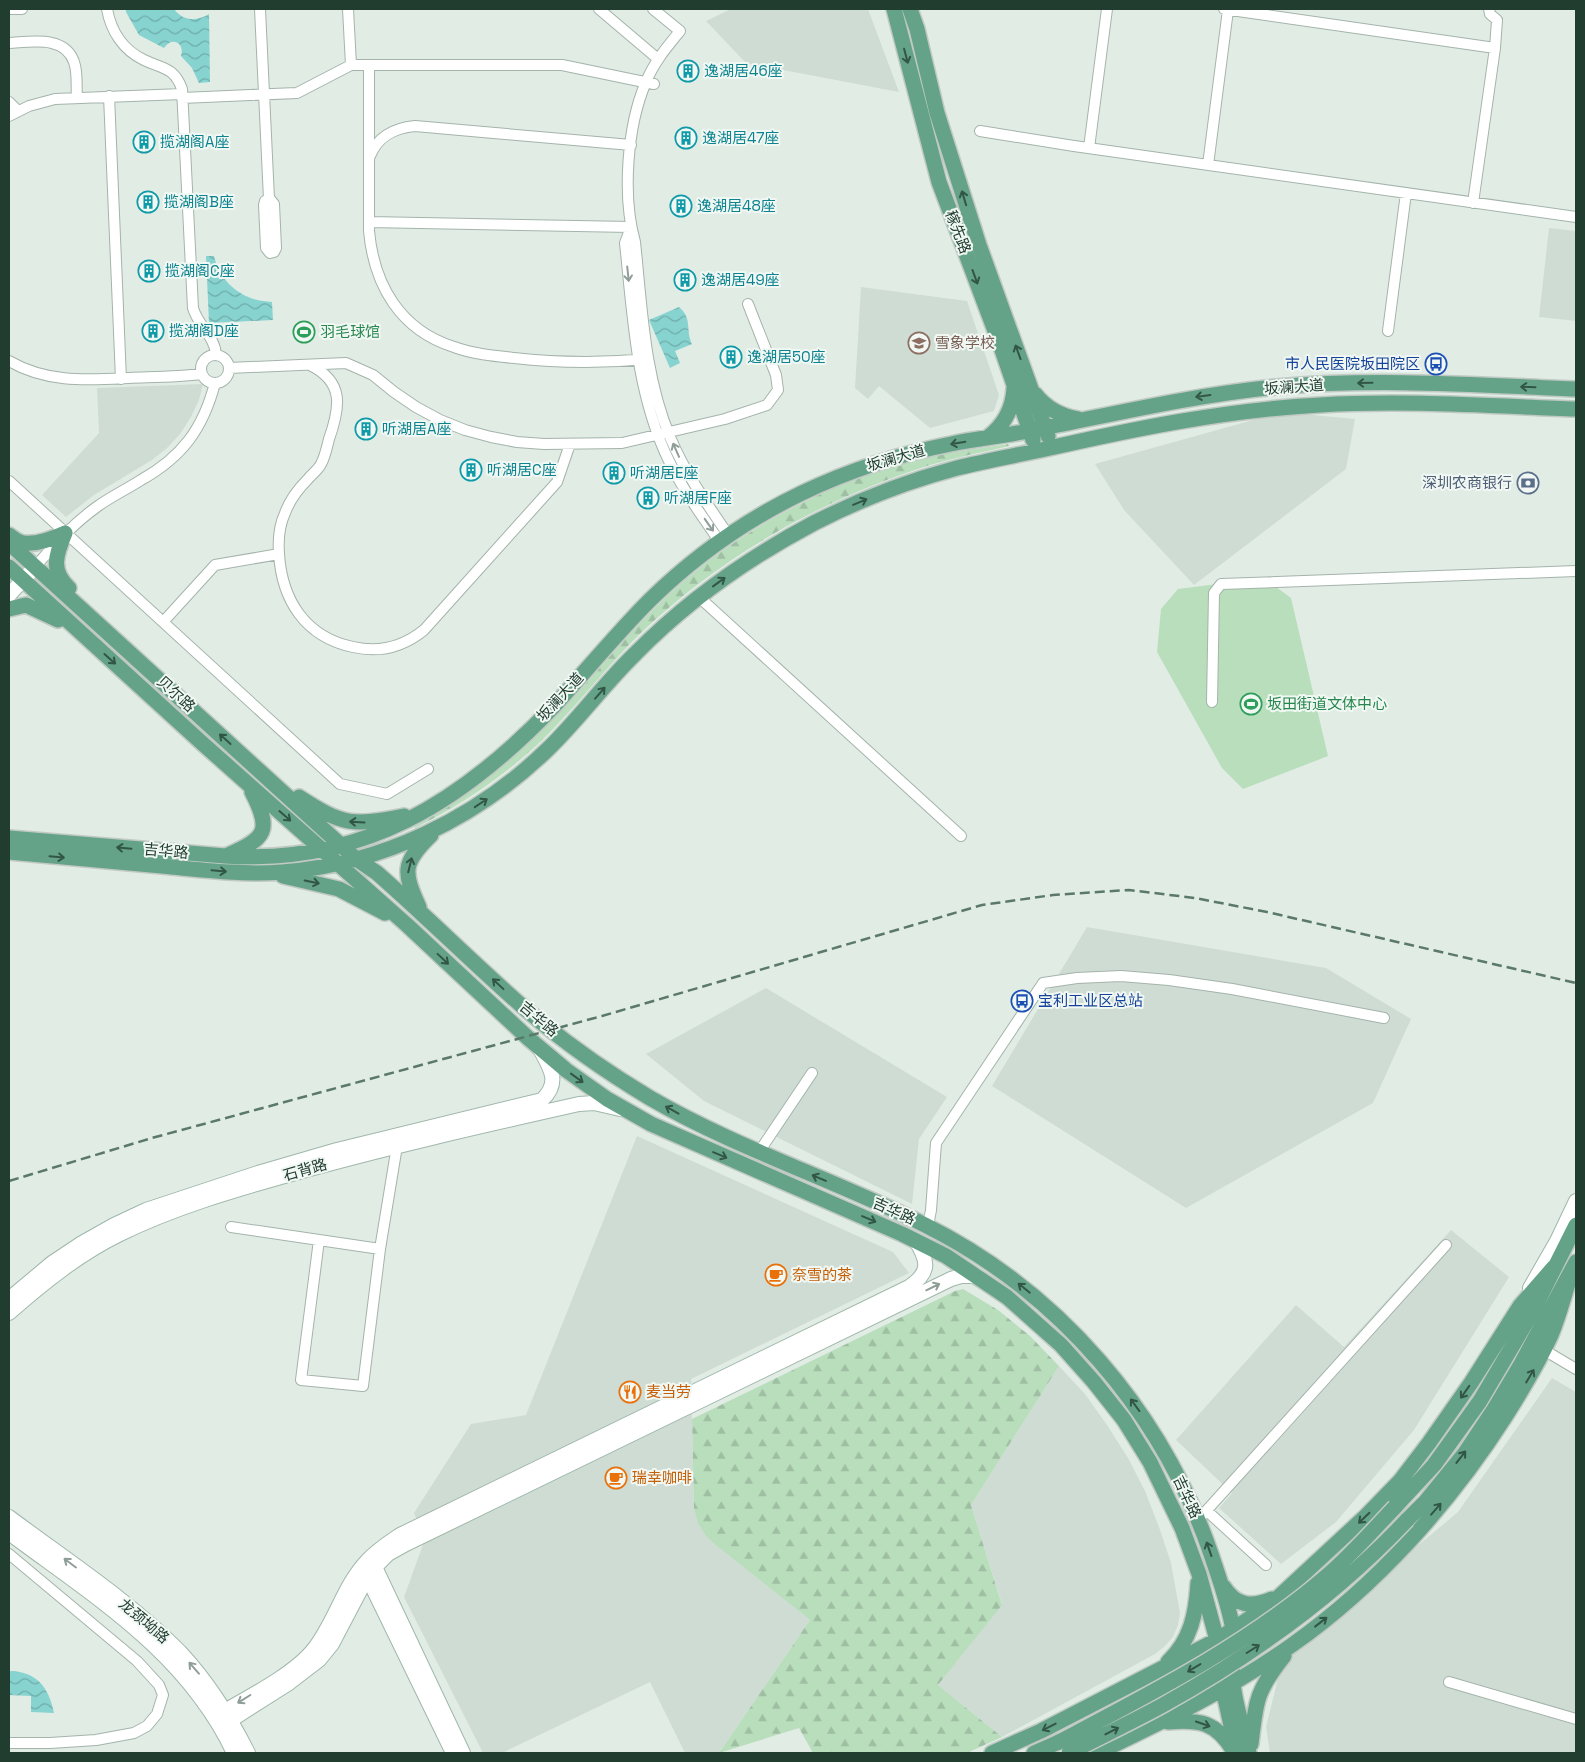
<svg xmlns="http://www.w3.org/2000/svg" width="1585" height="1762" viewBox="0 0 1585 1762" font-family="'Space Grotesk','Noto Sans SC',sans-serif">
<style>
.built{fill:#cfdcd4}
.forest{fill:url(#forest-firs)}
.garden{fill:#b9debc}
.water{fill:url(#water-waves)}
.lines{fill:none;stroke-linecap:round;stroke-linejoin:round}
.street-casing{stroke:#a4b4ab;stroke-width:12}
.secondary-casing{stroke:#9fb8ab;stroke-width:16}
.primary-casing{stroke:#c1c9c5;stroke-width:18}
.street{stroke:#fff;stroke-width:10}
.secondary{stroke:#fff;stroke-width:14}
.primary{stroke:#64a387;stroke-width:15}
.rail{stroke:#5b796b;stroke-width:2.5;stroke-dasharray:10 5;stroke-linecap:butt}
.primary-bridge-casing{stroke:#c1c9c5;stroke-width:18;stroke-linecap:butt}
.primary-bridge{stroke:#64a387;stroke-width:15}
.oneway{stroke:#325646}
.oneway2{stroke:#909e98}
.labels{text-anchor:middle;stroke-width:4;stroke-linejoin:round;paint-order:stroke}
.culture-label{font-size:15px;fill:#0d838f;stroke:#f1f8f4;text-anchor:start}
.street-label{font-size:15px;fill:#213d30;stroke:#f1f8f4}
.leisure-label{font-size:15px;fill:#27864d;stroke:#f1f8f4;text-anchor:start}
.education-label{font-size:15px;fill:#785e54;stroke:#f1f8f4;text-anchor:start}
.transit-label{font-size:15px;fill:#164399;stroke:#f1f8f4;text-anchor:end}
.service-label{font-size:15px;fill:#4e5e75;stroke:#f1f8f4;text-anchor:end}
.food-label{font-size:15px;fill:#c56008;stroke:#f1f8f4;text-anchor:start}
</style>
<defs>
<pattern id="forest-firs" width="22" height="20" patternUnits="userSpaceOnUse" patternTransform="scale(1.25)"><rect width="22" height="20" fill="#b9debc"/><path d="M5 1l3.5 6h-7zM16 11l3.5 6h-7z" fill="#9fbfa2"/></pattern>
<pattern id="water-waves" width="16" height="10" patternUnits="userSpaceOnUse" patternTransform="scale(1.25)"><rect width="16" height="10" fill="#87d3d0"/><path d="M0 5q4-4 8 0t8 0" fill="none" stroke="#6eaca9"/></pattern>
</defs>
<rect width="100%" height="100%" fill="#e1ece5"/>
<path class="built" d="M731,9H868L899,92L746,63L706,21Z
M1549,228L1576,231V321L1539,317Z
M861,287L967,301L999,395L994,411L930,428L879,386L868,399L855,388Z
M203,384L199,400L191,417L180,434L167,448L152,460L94,495L66,517L42,495L99,433L97,388Z
M1282,412L1355,419L1346,469L1194,585L1124,510L1095,464Z
M1087,927L1326,968L1411,1019L1373,1103L1186,1208L992,1086Z
M766,988L947,1097L919,1139L912,1204L704,1101L646,1054Z
M637,1136L893,1252L909,1273L691,1379L694,1508L718,1547L810,1620L719,1753H685L650,1682L502,1753H483L404,1597L425,1539L414,1513L471,1424L526,1415Z
M1451,1230L1509,1277L1414,1430L1336,1522L1281,1564L1219,1508L1232,1493L1176,1440L1296,1305L1344,1347Z
M1059,1366L1085,1394L1107,1425L1128,1458L1145,1491L1159,1527L1171,1563L1180,1613L1178,1625L1173,1637L1165,1646L1155,1654L1002,1737L938,1685L1002,1604L971,1505Z
M1552,1378L1576,1392V1753H1270L1266,1727L1283,1658L1458,1512Z"/>
<path class="forest" d="M1008,444L1009,446C980,453 952,458 924,467C821,500 724,555 645,629C612,660 586,695 555,727C515,769 467,802 415,828L414,827C468,798 516,757 559,713C592,679 621,641 656,607C731,533 827,481 930,457C956,451 982,448 1008,444Z
M963,1289L998,1310L1030,1336L1059,1366L971,1505L1002,1605L938,1685L1002,1737L967,1753H813L799,1728L719,1753L810,1620L718,1547L706,1536L698,1523L694,1508L692,1419L955,1291Z"/>
<path class="garden" d="M1264,578L1291,598L1328,756L1243,789L1222,768L1157,652L1161,609L1178,589Z"/>
<path class="water" d="M126,9H174C183,21 196,22 209,14L210,82L199,83L192,68L181,56C185,43 172,36 164,48L139,35L126,12Z
M206,256H214C221,284 243,301 272,302L273,320L209,323Z
M679,307C693,319 685,329 692,344L675,351L680,363L670,368L649,320Z
M9,1671C36,1671 49,1687 54,1713L31,1712V1696L9,1695Z"/>
<g class="lines">
<g class="street-casing">
<path id="street" d="M9,9H22
M107,9C111,31 123,50 144,60C163,69 174,67 182,89L193,308C198,326 215,336 216,355
M260,9L269,199
M348,9L351,65
M599,9L658,59
M653,9L680,31C667,47 654,62 646,82C627,126 622,196 635,242C642,307 644,375 670,437C685,473 707,504 729,536
M1224,9L1495,48
M9,43C31,42 65,35 74,62C78,73 76,86 77,98
M369,65V231C374,285 400,330 454,347C473,354 494,356 514,358C559,363 604,363 648,359
M109,96L121,379
M182,98L297,93L351,65H562L654,84
M9,102L18,111
M9,116L29,106L55,99L182,94
M980,131L1074,146L1576,217
M1089,148L1107,9
M370,156C378,136 394,128 415,126L631,145
M1208,165L1228,10
M270,199L274,204L276,248L274,252L270,253L266,248L264,205L265,201Z
M1473,203L1495,48L1497,20L1490,14L1489,9
M369,222L631,227
M631,227L625,243C633,317 636,393 669,461C683,490 702,516 720,542
M1388,331L1406,193
M201 369a14 14 0 1 1 28 0a14 14 0 1 1-28 0Z
M9,361C47,383 86,380 129,378C153,377 177,377 202,374
M310,365C345,382 340,408 329,439C327,447 325,457 321,464C318,470 312,474 308,479C298,489 290,499 285,513C279,526 278,540 279,554C282,600 305,637 353,647C379,653 403,647 424,630L557,482L570,444
M229,368L346,363L373,375L394,392L416,407L440,420L465,430L491,437L517,442L544,444L622,443L725,419L767,405L778,390L776,375L748,304
M9,481L340,784L387,794L428,769
M35,567C55,544 74,523 98,506C112,496 127,489 141,480C182,457 203,429 215,383
M699,597L961,836
M163,622L215,565L279,554
M1212,702L1214,593L1221,584L1576,571
M759,1152L812,1073
M928,1226L931,1210L936,1143L1043,983L1077,978L1121,976L1169,980L1232,989L1384,1018
M231,1227L380,1249
M319,1240L301,1380L363,1386L380,1249L397,1146
M1544,1350L1576,1369
M1207,1511L1266,1565
M1198,1520L1446,1245
M9,1554L137,1661L159,1685L163,1695L157,1714L147,1726L134,1733L96,1740L50,1743H9
M1449,1682L1576,1719"/>
</g>
<g class="secondary-casing">
<path id="secondary" d="M9,595L35,567
M1530,1288L1557,1241L1576,1201
M9,1299L52,1263L82,1243L114,1225L146,1210L258,1173L337,1150L542,1100C561,1082 550,1068 540,1049
M9,1313C43,1283 79,1254 120,1234C173,1208 231,1191 288,1175C384,1148 481,1126 579,1104L594,1103L620,1109
M9,1517C65,1559 131,1602 180,1652C208,1682 230,1717 248,1753
M9,1533C96,1598 186,1652 234,1753
M370,1561L375,1567L463,1753
M364,1570L453,1753
M214,1717C243,1700 294,1675 314,1649C335,1622 344,1585 367,1561C377,1550 388,1543 400,1535L909,1287C931,1272 928,1261 916,1241
M220,1727L289,1683L319,1660L332,1644L363,1585L375,1567L388,1554L406,1544L951,1279L961,1276H977"/>
</g>
<g class="primary-casing">
<path id="primary" d="M894,9L939,182L1000,344L1033,440
M910,9L917,29L937,113L979,245L1048,436
M1035,394C1046,408 1060,416 1078,419
M987,438C1003,426 1013,409 1014,388
M65,533C56,554 50,571 69,588
M9,535C13,538 18,542 23,543C37,545 52,539 65,533
M9,543L355,858L377,873C426,916 473,963 522,1006C562,1041 605,1071 650,1098C738,1149 835,1180 925,1225C1059,1292 1162,1412 1211,1554C1219,1578 1229,1605 1233,1630C1235,1647 1231,1665 1233,1683C1235,1706 1244,1730 1249,1753
M9,567L202,743L407,925L528,1038L566,1070L607,1099L651,1124L902,1234L946,1256L1007,1297L1061,1345L1094,1382L1124,1420L1150,1462L1182,1528L1199,1574L1217,1640L1223,1689L1237,1753
M9,609L26,605L58,620
M299,797C344,826 352,826 404,816
M9,838L225,856C363,865 462,802 554,706C586,671 616,634 650,600C694,557 746,520 802,493C850,470 900,454 951,444C978,438 1006,436 1033,430C1114,414 1194,395 1276,387C1376,378 1476,385 1576,389
M9,852C60,857 111,861 162,866C202,870 242,875 282,872C382,864 476,819 548,749C579,719 604,684 635,654C687,601 748,558 814,523C859,500 908,481 957,468C985,461 1013,456 1041,450C1133,429 1225,410 1320,405C1405,400 1491,406 1576,409
M228,855C266,838 272,831 252,792
M283,876L339,889L385,913
M419,907C403,872 402,863 431,835
M1395,1507L1434,1465L1480,1401L1533,1311L1576,1225
M1407,1520L1426,1501L1465,1453L1493,1411L1521,1364L1576,1262
M1223,1586C1236,1606 1251,1608 1272,1599
M1168,1662C1191,1640 1196,1614 1198,1583
M1168,1722C1199,1719 1216,1722 1233,1750
M1251,1744C1256,1701 1256,1691 1284,1656
M992,1753L1041,1731L1217,1640L1271,1604L1366,1516L1400,1481L1429,1443L1471,1383L1520,1306L1554,1267
M1034,1753L1059,1742
M1097,1753C1164,1721 1232,1688 1292,1645C1376,1586 1450,1503 1505,1417C1522,1390 1538,1364 1551,1335C1559,1316 1564,1296 1570,1277"/>
</g>
<use href="#street" class="street"/>
<use href="#secondary" class="secondary"/>
<use href="#primary" class="primary"/>
<path class="rail" d="M9,1181L152,1138L602,1016L982,905L1053,895L1129,890L1195,898L1267,912L1576,983"/>
<g class="primary-bridge-casing">
<path id="primary-bridge" d="M1059,1742C1152,1693 1248,1644 1328,1575C1352,1554 1373,1530 1395,1507
M1069,1753C1100,1737 1132,1722 1163,1705C1253,1655 1336,1595 1407,1520"/>
</g>
<use href="#primary-bridge" class="primary-bridge"/>
</g>
<defs><path id="oneway-shaft" d="M-6 0H5M1.5-3L5.5 0L1.5 3" fill="none" stroke-width="1.6" stroke-linecap="round" stroke-linejoin="round" transform="scale(1.25)"/></defs>
<g class="oneway">
<use href="#oneway-shaft" transform="translate(906 56) rotate(75)"/>
<use href="#oneway-shaft" transform="translate(964 198) rotate(-107)"/>
<use href="#oneway-shaft" transform="translate(975 277) rotate(70)"/>
<use href="#oneway-shaft" transform="translate(1018 352) rotate(-110)"/>
<use href="#oneway-shaft" transform="translate(1365 383) rotate(179)"/>
<use href="#oneway-shaft" transform="translate(1528 387) rotate(-178)"/>
<use href="#oneway-shaft" transform="translate(1203 396) rotate(172)"/>
<use href="#oneway-shaft" transform="translate(958 443) rotate(170)"/>
<use href="#oneway-shaft" transform="translate(860 502) rotate(-23)"/>
<use href="#oneway-shaft" transform="translate(719 582) rotate(-36)"/>
<use href="#oneway-shaft" transform="translate(110 659) rotate(42)"/>
<use href="#oneway-shaft" transform="translate(600 693) rotate(-49)"/>
<use href="#oneway-shaft" transform="translate(225 739) rotate(-138)"/>
<use href="#oneway-shaft" transform="translate(481 803) rotate(-34)"/>
<use href="#oneway-shaft" transform="translate(285 816) rotate(41)"/>
<use href="#oneway-shaft" transform="translate(357 822) rotate(-177)"/>
<use href="#oneway-shaft" transform="translate(124 848) rotate(-175)"/>
<use href="#oneway-shaft" transform="translate(57 857) rotate(5)"/>
<use href="#oneway-shaft" transform="translate(410 865) rotate(-76)"/>
<use href="#oneway-shaft" transform="translate(219 871) rotate(5)"/>
<use href="#oneway-shaft" transform="translate(312 882) rotate(12)"/>
<use href="#oneway-shaft" transform="translate(443 959) rotate(43)"/>
<use href="#oneway-shaft" transform="translate(498 984) rotate(-137)"/>
<use href="#oneway-shaft" transform="translate(577 1078) rotate(36)"/>
<use href="#oneway-shaft" transform="translate(672 1110) rotate(-151)"/>
<use href="#oneway-shaft" transform="translate(720 1155) rotate(23)"/>
<use href="#oneway-shaft" transform="translate(819 1178) rotate(-157)"/>
<use href="#oneway-shaft" transform="translate(869 1219) rotate(23)"/>
<use href="#oneway-shaft" transform="translate(1024 1288) rotate(-141)"/>
<use href="#oneway-shaft" transform="translate(1530 1376) rotate(-59)"/>
<use href="#oneway-shaft" transform="translate(1465 1392) rotate(125)"/>
<use href="#oneway-shaft" transform="translate(1135 1405) rotate(-126)"/>
<use href="#oneway-shaft" transform="translate(1461 1457) rotate(-52)"/>
<use href="#oneway-shaft" transform="translate(1436 1509) rotate(-49)"/>
<use href="#oneway-shaft" transform="translate(1364 1518) rotate(136)"/>
<use href="#oneway-shaft" transform="translate(1209 1549) rotate(-109)"/>
<use href="#oneway-shaft" transform="translate(1321 1622) rotate(-38)"/>
<use href="#oneway-shaft" transform="translate(1253 1649) rotate(-32)"/>
<use href="#oneway-shaft" transform="translate(1194 1668) rotate(149)"/>
<use href="#oneway-shaft" transform="translate(1203 1724) rotate(19)"/>
<use href="#oneway-shaft" transform="translate(1049 1727) rotate(153)"/>
<use href="#oneway-shaft" transform="translate(1112 1731) rotate(-27)"/>
</g>
<g class="oneway2">
<use href="#oneway-shaft" transform="translate(628 274) rotate(84)"/>
<use href="#oneway-shaft" transform="translate(676 450) rotate(-114)"/>
<use href="#oneway-shaft" transform="translate(709 525) rotate(55)"/>
<use href="#oneway-shaft" transform="translate(933 1287) rotate(-26)"/>
<use href="#oneway-shaft" transform="translate(70 1563) rotate(-143)"/>
<use href="#oneway-shaft" transform="translate(194 1668) rotate(-131)"/>
<use href="#oneway-shaft" transform="translate(244 1699) rotate(148)"/>
</g>
<defs>
<g id="building-ring" transform="scale(1.125)"><circle r="9.5" fill="#f1f8f4" stroke="#0f9aa8" stroke-width="1.5"/><path d="M-4-6H4V6H1V3H-1V6H-4ZM-2.5-4.3h1.7v1.8h-1.7ZM.8-4.3h1.7v1.8H.8ZM-2.5-1h1.7V.8h-1.7ZM.8-1h1.7V.8H.8Z" fill="#0f9aa8"/></g>
<g id="stadium-ring" transform="scale(1.125)"><circle r="9.5" fill="#f1f8f4" stroke="#2e9e5b" stroke-width="1.5"/><path d="M0-5a6.5 5 0 1 0 0 10a6.5 5 0 1 0 0-10ZM-3.5-1.8h7v3.6h-7Z" fill="#2e9e5b"/></g>
<g id="school-ring" transform="scale(1.125)"><circle r="9.5" fill="#f1f8f4" stroke="#8d6e63" stroke-width="1.5"/><path d="M0-5L7-2L0 1L-7-2ZM-4 1L0 2.5L4 1V4Q0 6-4 4Z" fill="#8d6e63"/></g>
<g id="bus-ring" transform="scale(1.125)"><circle r="9.5" fill="#f1f8f4" stroke="#1a4fb4" stroke-width="1.5"/><path d="M-5-6H5V4H4V6H2V4H-2V6H-4V4H-5ZM-3.5-4V0h7V-4ZM-3.5 1.2v1.5H-2V1.2ZM2 1.2v1.5H3.5V1.2Z" fill="#1a4fb4"/></g>
<g id="bank-ring" transform="scale(1.125)"><circle r="9.5" fill="#f1f8f4" stroke="#5c6f8a" stroke-width="1.5"/><path d="M-6-4H6V4H-6ZM0-2.3a2.3 2.3 0 1 0 0 4.6a2.3 2.3 0 1 0 0-4.6Z" fill="#5c6f8a"/></g>
<g id="cafe-ring" transform="scale(1.125)"><circle r="9.5" fill="#f1f8f4" stroke="#e8710a" stroke-width="1.5"/><path d="M-5.5-4.5H6V0H3Q3 3.5 0 3.5H-2.5Q-5.5 3.5-5.5 0ZM3-3.2v2h1.7v-2ZM-6 4.5H4V6H-6Z" fill="#e8710a"/></g>
<g id="restaurant-ring" transform="scale(1.125)"><circle r="9.5" fill="#f1f8f4" stroke="#e8710a" stroke-width="1.5"/><path d="M-5-6h1v4h1v-4h1v4h1v-4h1v5L-1.5 .5V6h-2V.5L-5-1ZM5-6V6H3V1.5H1.5Q1.5-4 5-6Z" fill="#e8710a"/></g>
</defs>
<g fill-rule="evenodd">
<use href="#building-ring" x="688" y="71"/>
<use href="#building-ring" x="686" y="138"/>
<use href="#building-ring" x="144" y="142"/>
<use href="#building-ring" x="148" y="202"/>
<use href="#building-ring" x="681" y="206"/>
<use href="#building-ring" x="149" y="271"/>
<use href="#building-ring" x="685" y="280"/>
<use href="#building-ring" x="153" y="331"/>
<use href="#stadium-ring" x="304" y="332"/>
<use href="#school-ring" x="919" y="343"/>
<use href="#building-ring" x="731" y="357"/>
<use href="#bus-ring" x="1436" y="364"/>
<use href="#building-ring" x="366" y="429"/>
<use href="#building-ring" x="471" y="470"/>
<use href="#building-ring" x="614" y="473"/>
<use href="#bank-ring" x="1528" y="483"/>
<use href="#building-ring" x="648" y="498"/>
<use href="#stadium-ring" x="1251" y="704"/>
<use href="#bus-ring" x="1022" y="1001"/>
<use href="#cafe-ring" x="776" y="1275"/>
<use href="#restaurant-ring" x="630" y="1392"/>
<use href="#cafe-ring" x="616" y="1478"/>
</g>
<g class="labels">
<g class="culture-label">
<text x="704" y="76">逸湖居46座</text>
<text x="702" y="143">逸湖居47座</text>
<text x="160" y="147">揽湖阁A座</text>
<text x="164" y="207">揽湖阁B座</text>
<text x="697" y="211">逸湖居48座</text>
<text x="165" y="276">揽湖阁C座</text>
<text x="701" y="285">逸湖居49座</text>
<text x="169" y="336">揽湖阁D座</text>
<text x="747" y="362">逸湖居50座</text>
<text x="382" y="434">听湖居A座</text>
<text x="487" y="475">听湖居C座</text>
<text x="630" y="478">听湖居E座</text>
<text x="664" y="503">听湖居F座</text>
</g>
<g class="street-label">
<text transform="translate(958 232) rotate(69)" y="5">稼先路</text>
<text transform="translate(1294 387) rotate(-4)" y="5">坂澜大道</text>
<text transform="translate(896 458) rotate(-16)" y="5">坂澜大道</text>
<text transform="translate(176 694) rotate(42)" y="5">贝尔路</text>
<text transform="translate(560 697) rotate(-47)" y="5">坂澜大道</text>
<text transform="translate(166 851) rotate(5)" y="5">吉华路</text>
<text transform="translate(539 1019) rotate(40)" y="5">吉华路</text>
<text transform="translate(305 1170) rotate(-16)" y="5">石背路</text>
<text transform="translate(894 1211) rotate(24)" y="5">吉华路</text>
<text transform="translate(1187 1497) rotate(65)" y="5">吉华路</text>
<text transform="translate(144 1621) rotate(40)" y="5">龙颈坳路</text>
</g>
<g class="leisure-label">
<text x="320" y="337">羽毛球馆</text>
<text x="1267" y="709">坂田街道文体中心</text>
</g>
<g class="education-label">
<text x="935" y="348">雪象学校</text>
</g>
<g class="transit-label">
<text x="1420" y="369">市人民医院坂田院区</text>
<text x="1038" y="1006" text-anchor="start">宝利工业区总站</text>
</g>
<g class="service-label">
<text x="1512" y="488">深圳农商银行</text>
</g>
<g class="food-label">
<text x="792" y="1280">奈雪的茶</text>
<text x="646" y="1397">麦当劳</text>
<text x="632" y="1483">瑞幸咖啡</text>
</g>
</g>
<rect width="1585" height="1762" fill="none" stroke="#213d30" stroke-width="20"/>
</svg>
